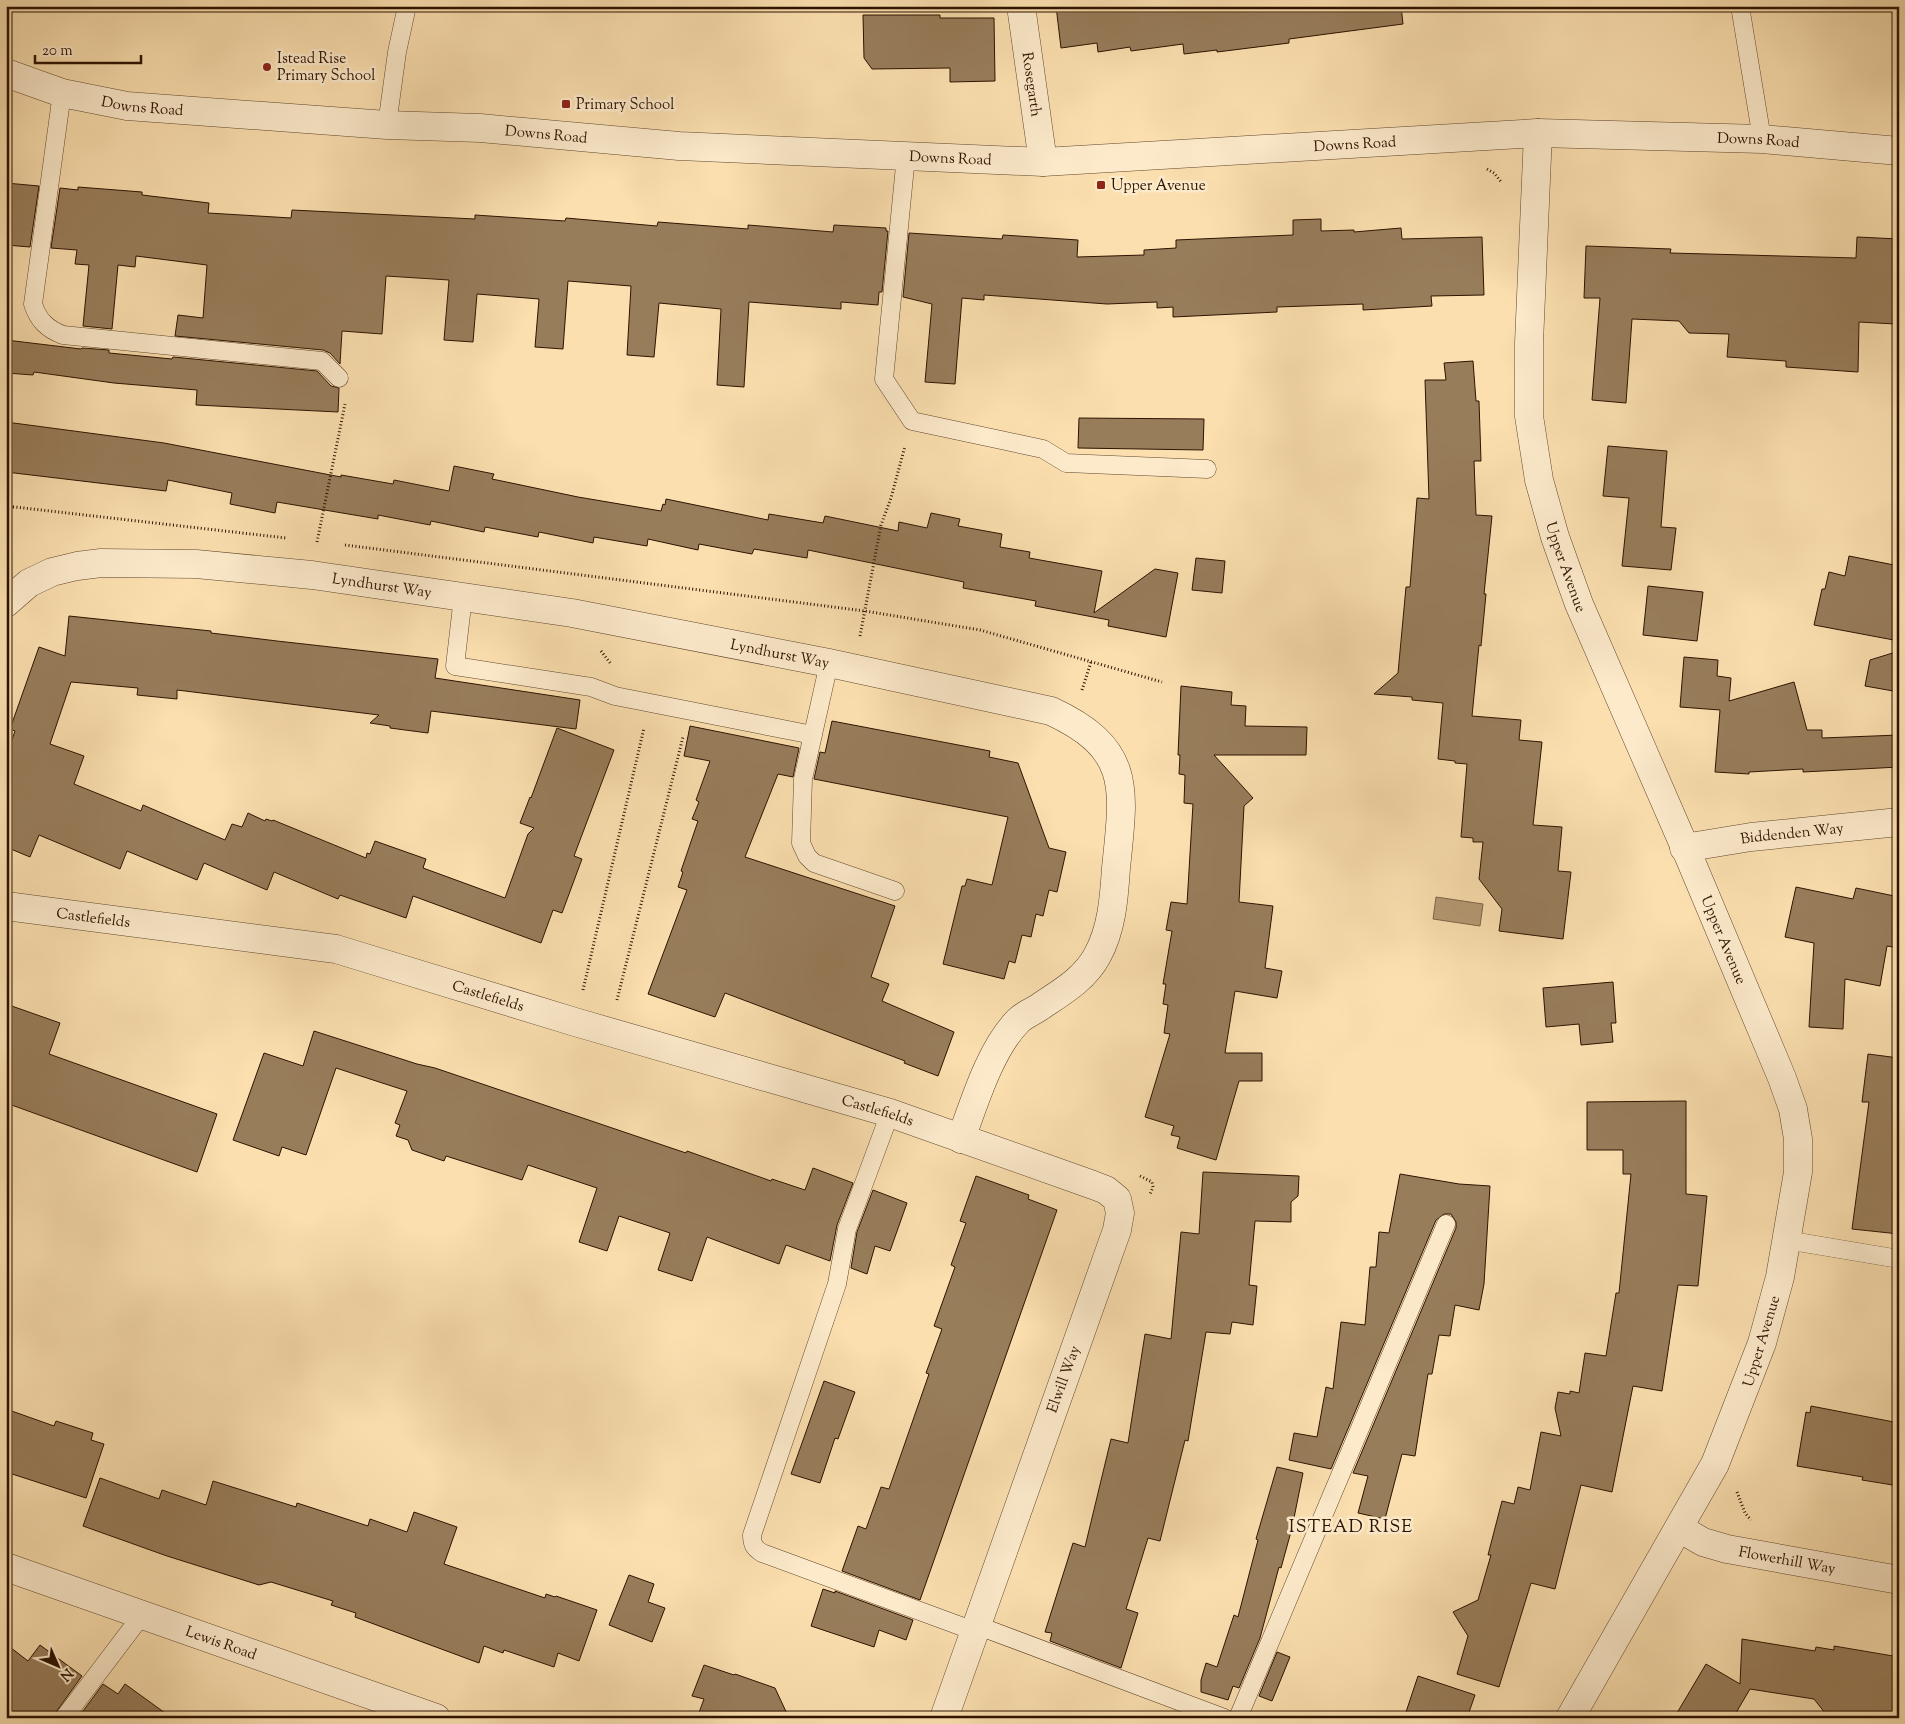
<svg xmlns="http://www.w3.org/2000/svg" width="1905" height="1724" viewBox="0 0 1905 1724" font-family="'Sorts Mill Goudy',serif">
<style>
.water{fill:#b59a74;stroke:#7f6446}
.building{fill:#987d5b;stroke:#2d1300}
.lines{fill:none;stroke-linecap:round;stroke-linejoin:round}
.service-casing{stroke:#60462c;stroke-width:19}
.minor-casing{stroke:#60462c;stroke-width:29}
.path{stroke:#2d1300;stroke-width:3;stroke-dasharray:1 2.5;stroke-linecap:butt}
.service{stroke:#fceacb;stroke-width:18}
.minor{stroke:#fceacb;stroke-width:28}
.poi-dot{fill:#8f2418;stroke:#fceacb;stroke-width:2}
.labels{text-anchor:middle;stroke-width:5;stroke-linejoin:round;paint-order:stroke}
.poi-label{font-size:15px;fill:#2d1300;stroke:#fceacb;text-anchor:start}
.street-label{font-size:15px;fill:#2d1300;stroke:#fceacb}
.quarter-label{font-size:18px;letter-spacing:1px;fill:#2d1300;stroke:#fceacb}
</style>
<rect width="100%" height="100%" fill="#fbdfaf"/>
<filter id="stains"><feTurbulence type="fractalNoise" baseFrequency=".004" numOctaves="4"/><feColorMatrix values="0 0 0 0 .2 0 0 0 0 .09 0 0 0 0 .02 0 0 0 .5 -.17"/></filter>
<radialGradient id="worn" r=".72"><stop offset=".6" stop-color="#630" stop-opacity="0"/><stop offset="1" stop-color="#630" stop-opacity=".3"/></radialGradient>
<path class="water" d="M1436,897L1483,904L1480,926L1433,919Z"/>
<path class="building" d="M1056,6H1401L1403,24L1289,39V43L1217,52V50L1184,54L1183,44L1131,51L1130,47L1098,52L1097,43L1061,48Z
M863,15H940V18H994L995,81L950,82V68L872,69L864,58Z
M6,183L39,186L30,247L6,245Z
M78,187L142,192V195L209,203L208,213L291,218L292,210L475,219V215L565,221L566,218L657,226L658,222L748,229V225L833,232L834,225L886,228V231H888L882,292H879L878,305L841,302V309L749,302L744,387L717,385L721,309L659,303L654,357L627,355L631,286L568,281L563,349L535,347L539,299L477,294L473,342L444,340L449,280L386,276L382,334L342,331L340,364L330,353L323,350L175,336L178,315L203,318L207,265L136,256L135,267L118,265L112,329L83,326L89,265L75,264L77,250L51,248L60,188L78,190Z
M1321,219V231L1354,230V232L1401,228L1402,239L1482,237L1484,295L1431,296L1432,306L1363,310V304L1277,307V312L1173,317V307L1157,308V302L1107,304L984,295V300L962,298L955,384L925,382L932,304L903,297L909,233L1002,239L1003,235L1078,240L1077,257L1144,255V250L1176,248V240L1293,235V220Z
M1857,237L1899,239V306H1896L1895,324L1859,322L1858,372L1786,367V361L1727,357L1729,334L1689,333L1679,321L1632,319L1626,403L1592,400L1600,298H1584L1586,246L1671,249L1670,253L1856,258Z
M6,340L81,349L82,348L109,350V353L172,359L173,357L317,371L331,386L339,388L338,412L196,405L197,390L114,383L34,372L33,375L6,373Z
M1473,361L1476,401H1479L1481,461H1474L1476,515L1492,516L1484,594H1486L1481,646L1479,645L1472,716L1521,720L1519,740L1542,742L1533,825L1562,827L1558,871L1571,872L1563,939L1499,931L1502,909L1479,879L1483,842H1473V838L1461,837L1467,764L1455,763V761L1438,759L1443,703L1412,700V697L1374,694L1398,673L1406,587H1410L1417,498L1429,499L1425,380H1446L1444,363Z
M1079,418L1204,419L1203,450L1078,448Z
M6,422L164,443L341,477V475L393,484L394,480L449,491L454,466L494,474L492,479L578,497L661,511L663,504L665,505L666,499L768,520L769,514L823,523L825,516L898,531L899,522L927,528L931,513L960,519L958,526L1002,534L1000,547L1030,552L1029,558L1102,571L1094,613L1155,569L1178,573L1166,637L1108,626L1109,620L1035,606L1036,601L963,588L964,582L808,550L807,558L754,549L752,554L699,544L698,550L648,539L647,546L594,537L593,543L539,532L538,537L485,527L484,532L431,521L430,525L378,515V519L277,502L275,513L230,504L232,493L168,480L166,491L6,472Z
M1608,446L1667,451L1661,527L1676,528L1671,570L1622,566L1629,498L1603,496Z
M1849,556L1899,566V641L1814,625L1822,589H1825L1829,572L1845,576Z
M1196,558L1225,561L1222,593L1192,590Z
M1648,586L1703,592L1697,641L1643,635Z
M69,616L211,631V633L277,641L438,659L435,678L580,700L576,729L431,711L428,733L390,728V726L370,723L379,715L177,690V699L137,695L138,688L71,682L50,744L84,756L74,784L141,811L143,805L225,840L232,824L242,827L248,813L265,821L266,819L272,821L273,820L366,858L367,853L370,854L375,841L426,859L423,868L505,898L528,834L534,828L520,823L530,797L531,798L557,728L614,750L574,856L582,859L562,913L553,910L541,943L413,896L406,918L340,895L338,899L274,872L267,890L204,863L197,880L127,851L120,869L39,835L30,857L6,847V757L15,731L10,729L39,647L65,656Z
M1899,651V692L1865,686L1870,660Z
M1684,657L1718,660L1717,676L1731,678L1729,701L1794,682L1807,730H1822V738L1899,735V767L1803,772V769L1749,772V774L1715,772L1720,710L1680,707Z
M1181,686L1232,692L1231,705L1246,706L1245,726L1307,727L1306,755H1214L1253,798L1244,806L1239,902L1273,906L1265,968L1282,971L1277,998L1235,991L1225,1053H1262V1081H1239L1216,1160L1177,1148L1180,1137L1171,1135L1174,1126L1145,1117L1170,1034L1164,1033L1168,1005L1163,1004L1166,984H1163L1172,931L1166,930L1171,902L1187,904L1193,804L1184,803L1185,775L1179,774L1180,755H1178Z
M832,721L990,751L989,757L1018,763L1049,848L1066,852L1057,892L1049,890L1043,916L1036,914L1031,937L1022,935L1015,963L1009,961L1004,979L943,964L962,886H965L967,879L992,885L1008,817L814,779L820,752L825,753Z
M690,726L799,748L793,777L778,774L745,857L895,906L871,977L889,984L882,1001L954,1032L938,1076L904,1063L905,1061L725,993L715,1017L648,994L687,890L678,887L683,872L681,871L698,821L692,819L699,802L696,800L710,761L684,756Z
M1796,887L1853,899L1856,888L1899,897V948L1887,946L1880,986L1845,979L1843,1029L1809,1027L1814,943L1785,937Z
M1613,982L1616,1023H1611L1613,1042L1581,1045L1579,1024L1546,1027L1543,988Z
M6,1004L60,1023L49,1054L217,1114L197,1172L6,1103Z
M314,1031L417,1064L435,1068L686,1153L687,1151L771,1181L772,1179L805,1190L813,1168L853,1183L837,1225L830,1261L786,1245L779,1264L707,1237L692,1281L658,1270L670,1233L619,1216L607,1251L579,1242L597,1188L528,1165L522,1180L446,1156L444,1161L412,1150L408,1140L396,1136L400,1125L395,1123L407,1091L336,1068L306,1155L282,1147L279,1156L233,1140L264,1053L303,1066Z
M1868,1054L1899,1058V1234L1852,1229L1869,1102H1862Z
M1686,1101V1194L1707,1196L1698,1286L1678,1285L1662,1391L1633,1386L1612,1492L1581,1485L1555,1589L1531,1583L1499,1687L1457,1674L1468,1636L1453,1612L1478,1600L1491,1555H1488L1502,1501L1514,1504L1518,1487L1530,1490L1541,1432L1561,1436L1555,1408L1558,1392L1570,1394V1391L1579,1393L1585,1353L1606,1356L1616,1293H1619L1631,1174H1623V1150H1587V1102Z
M1203,1172L1299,1176L1298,1196L1291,1202V1222L1255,1221L1249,1285L1257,1286L1253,1325L1232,1322L1230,1334L1206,1332L1188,1441L1185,1440L1160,1541L1148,1538L1126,1609L1138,1613L1121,1668L1050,1641L1052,1633L1045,1632L1073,1543L1085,1547L1111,1439L1128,1443L1145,1334L1171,1339L1181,1232L1199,1234Z
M1400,1174L1459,1184L1490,1186L1484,1284L1479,1310L1455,1305L1450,1336L1439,1335L1432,1374H1428L1415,1456L1402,1454L1385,1519L1358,1513L1368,1476L1353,1473L1456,1228V1222L1451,1214H1444L1436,1220L1331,1469L1289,1460L1294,1433L1317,1437L1326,1387L1333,1389L1341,1322L1365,1325L1370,1267H1376L1379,1232L1389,1233Z
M976,1176L1029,1195L1028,1199L1057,1210L920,1600L842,1571L858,1526L866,1529L881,1487L889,1489L929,1374L926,1373L942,1329L934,1326L955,1267L951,1265L966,1223L960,1221Z
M873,1190L907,1203L890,1251L875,1246L867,1274L851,1268L857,1232Z
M824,1381L855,1392L838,1439L835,1438L820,1483L791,1474Z
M1811,1406L1899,1423V1486L1862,1480L1863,1477L1797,1466L1806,1412L1810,1413Z
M6,1409L54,1426L56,1421L93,1433L91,1440L104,1444L86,1498L6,1472Z
M1277,1467L1303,1473L1292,1528L1281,1568L1279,1567L1260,1638L1239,1688L1233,1686L1228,1700L1201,1692V1680L1206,1663L1217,1667L1234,1615L1238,1617L1258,1540L1256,1539Z
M100,1478L159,1499L162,1490L206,1505L213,1481L296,1507L297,1503L368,1526L370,1519L407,1532L414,1512L457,1527L444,1564L545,1598L546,1594L555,1597L556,1596L597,1610L579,1661L558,1653L554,1667L504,1650L503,1653L484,1646L479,1663L355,1617L356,1613L331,1605L333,1601L271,1582L259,1585L167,1556L83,1526Z
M629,1575L654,1584L648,1602L665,1608L652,1642L609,1625Z
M823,1589L835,1593V1591L913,1620L906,1640L879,1630L874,1647L811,1626Z
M1742,1639L1815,1651L1816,1647L1834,1650V1646L1899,1657V1718H1829L1814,1699L1750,1689L1733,1718H1674L1706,1664L1740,1684Z
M6,1644L28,1661L40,1645L82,1676L56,1712L54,1718H6Z
M1277,1652L1290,1657L1272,1701L1259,1696Z
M704,1665L734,1675L735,1674L775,1688L789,1718H697L704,1699L692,1696Z
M1418,1676L1475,1695L1467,1718H1404Z
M103,1684L118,1694L125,1684L172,1718H78Z"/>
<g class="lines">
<g class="service-casing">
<path id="service" d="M1740,6L1762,139
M62,93L33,304C38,320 47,329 63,335L322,361L339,378
M387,125L397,52L407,6
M906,156L884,379L912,421L1043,449L1066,463L1207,469
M463,597L455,666L591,687L615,696L813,735
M829,663L803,779L801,843L807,856L814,863L895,891
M890,1113L847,1229L837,1284L752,1535C752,1544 754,1548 762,1553L974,1631
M1786,1240L1899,1259
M976,1625L1224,1718
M64,1718L142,1615
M1238,1718L1446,1224"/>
</g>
<g class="minor-casing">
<g id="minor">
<path id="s1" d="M1021,6L1043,162"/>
<path id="s2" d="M6,73L62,93L127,106L387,125L480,128L679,146L1043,162L1538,133L1762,139L1899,151"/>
<path id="s3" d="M1538,133L1529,343V416L1539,480L1555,537L1579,604L1690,859L1782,1078L1793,1109L1798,1139V1172L1780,1277L1762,1343L1715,1464L1570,1718"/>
<path id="s4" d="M6,603L29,583L52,572L77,566L101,563L196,564L312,575L572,613L829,663L1051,711C1133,749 1124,789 1116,868C1114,898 1112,929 1097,956C1084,980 1060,993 1038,1008C1032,1012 1024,1015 1019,1020C991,1047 974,1103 961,1139"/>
<path id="s5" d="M1684,848L1751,837L1899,822"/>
<path id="s6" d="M6,906L336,949L575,1022L890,1113L1093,1185L1106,1190L1117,1199L1120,1213L1117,1230L944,1718"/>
<path id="s7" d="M1679,1528L1703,1542L1727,1549L1899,1580"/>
<path id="s8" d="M6,1567L436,1718"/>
</g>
</g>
<path class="path" d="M1487,169L1494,173L1502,183
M6,506L286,538
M6,516L13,507
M317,542L345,404
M345,545L865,611L980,630L1162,682
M860,636L881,525L891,498L905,446
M601,651L611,664
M1082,690L1091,662
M583,990L644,728
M617,1000L683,737
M1140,1176L1152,1182L1153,1187L1150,1194
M1737,1492L1745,1513L1751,1520"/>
<use href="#service" class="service"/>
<use href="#minor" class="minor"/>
</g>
<g class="poi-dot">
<circle cx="267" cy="67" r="5"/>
<rect x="561" y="99" width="10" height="10" rx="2.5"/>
<rect x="1096" y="180" width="10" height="10" rx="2.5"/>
</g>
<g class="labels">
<g class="poi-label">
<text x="277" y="63">Istead Rise<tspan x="277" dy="17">Primary School</tspan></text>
<text x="576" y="109">Primary School</text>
<text x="1111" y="190">Upper Avenue</text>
</g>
<g class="street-label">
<text dy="5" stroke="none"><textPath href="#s1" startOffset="79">Rosegarth</textPath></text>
<text dy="5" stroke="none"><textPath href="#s2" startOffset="141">Downs Road</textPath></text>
<text dy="5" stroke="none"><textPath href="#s2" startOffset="546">Downs Road</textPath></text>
<text dy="5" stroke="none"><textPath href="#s2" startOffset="1760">Downs Road</textPath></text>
<text dy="5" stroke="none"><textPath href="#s2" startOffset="1356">Downs Road</textPath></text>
<text dy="5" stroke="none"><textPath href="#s2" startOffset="951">Downs Road</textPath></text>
<text dy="5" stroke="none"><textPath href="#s3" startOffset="439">Upper Avenue</textPath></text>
<text dy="5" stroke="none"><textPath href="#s4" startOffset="388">Lyndhurst Way</textPath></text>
<text dy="5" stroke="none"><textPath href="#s4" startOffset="792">Lyndhurst Way</textPath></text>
<text dy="5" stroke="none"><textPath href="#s5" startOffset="109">Biddenden Way</textPath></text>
<text dy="5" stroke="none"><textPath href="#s6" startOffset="88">Castlefields</textPath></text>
<text dy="5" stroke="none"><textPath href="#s3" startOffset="844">Upper Avenue</textPath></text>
<text dy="5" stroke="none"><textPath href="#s6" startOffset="492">Castlefields</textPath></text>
<text dy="5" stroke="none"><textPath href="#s6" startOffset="898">Castlefields</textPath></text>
<text transform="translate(1761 1341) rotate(-73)" y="5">Upper Avenue</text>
<text transform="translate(1063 1379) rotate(-70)" y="5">Elwill Way</text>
<text dy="5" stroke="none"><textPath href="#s7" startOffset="114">Flowerhill Way</textPath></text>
<text dy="5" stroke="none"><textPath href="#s8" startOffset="228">Lewis Road</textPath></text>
</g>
<g class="quarter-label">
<text x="1351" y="1532">ISTEAD RISE</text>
</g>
</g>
<rect width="1905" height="1724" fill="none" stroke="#fbdfaf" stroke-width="25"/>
<rect x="8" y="8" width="1890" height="1709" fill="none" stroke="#2d1300" stroke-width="2.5"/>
<rect x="12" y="12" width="1880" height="1699" fill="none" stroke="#2d1300"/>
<g transform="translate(58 1666) rotate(135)" stroke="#fceacb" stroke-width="4" paint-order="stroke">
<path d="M0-4L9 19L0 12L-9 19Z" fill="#2d1300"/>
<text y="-8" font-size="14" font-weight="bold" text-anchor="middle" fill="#2d1300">N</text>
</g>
<path d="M35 55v8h106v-8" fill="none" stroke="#2d1300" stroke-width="2.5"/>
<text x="42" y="55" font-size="15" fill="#2d1300" stroke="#fceacb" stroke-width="4" paint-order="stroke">20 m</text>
<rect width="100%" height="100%" filter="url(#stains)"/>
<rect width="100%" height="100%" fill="url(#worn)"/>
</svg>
